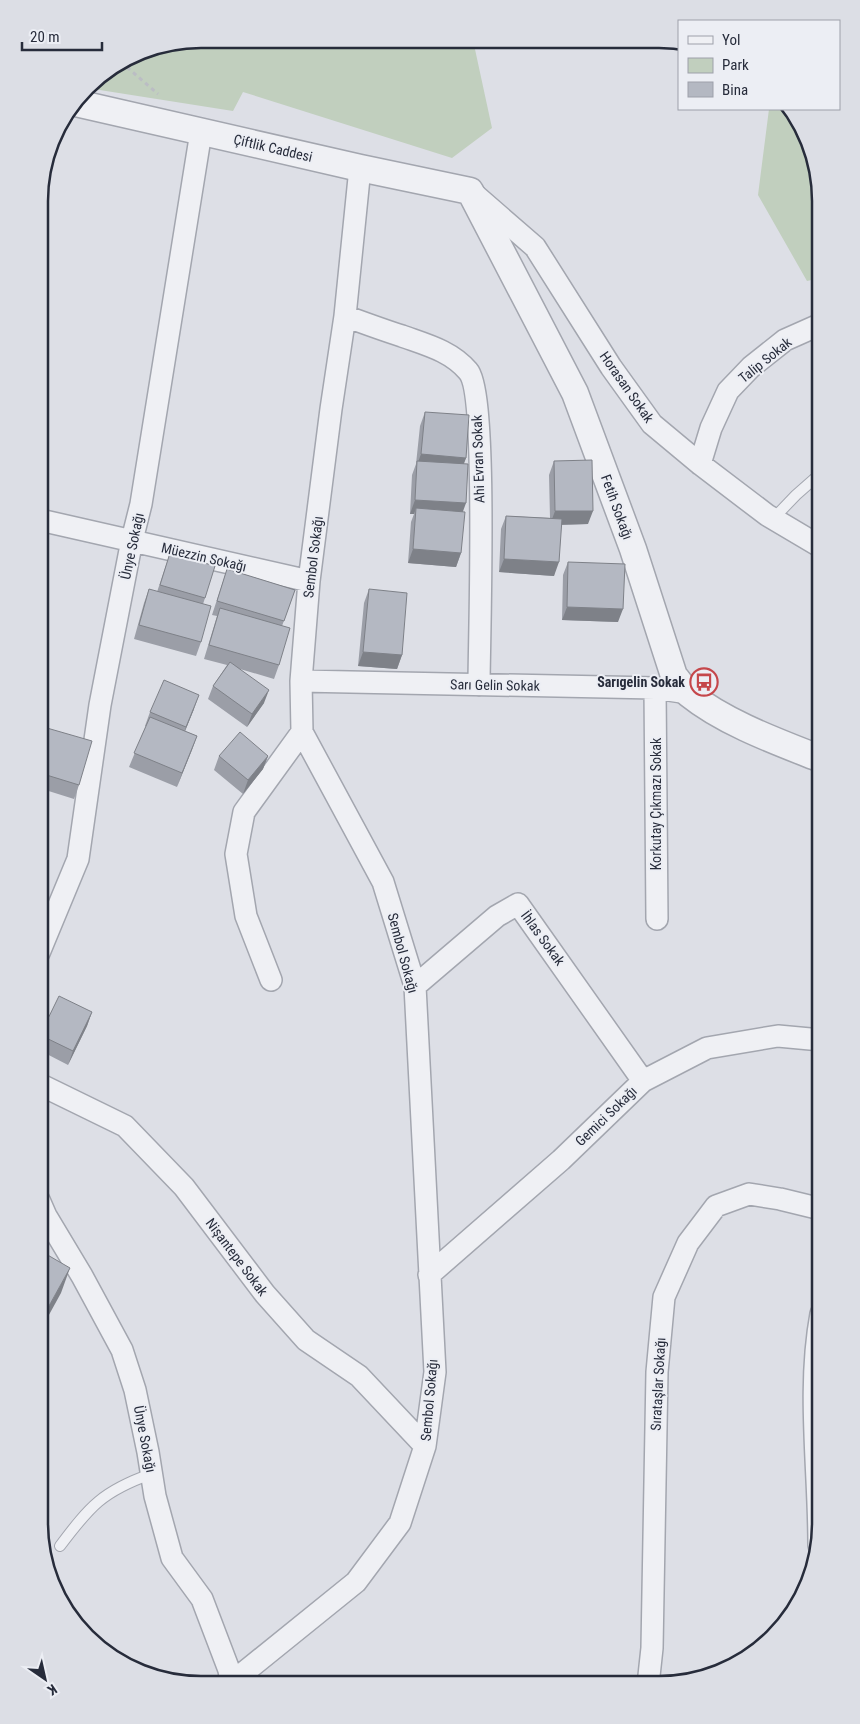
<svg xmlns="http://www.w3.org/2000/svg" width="860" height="1724" viewBox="0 0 860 1724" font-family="'Roboto Condensed',sans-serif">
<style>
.green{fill:#c1cfbe}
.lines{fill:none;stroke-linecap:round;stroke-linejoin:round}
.service-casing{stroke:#a3a6af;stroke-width:12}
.minor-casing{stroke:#a3a6af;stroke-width:24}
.tertiary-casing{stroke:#a3a6af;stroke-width:29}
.path{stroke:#bbbdc4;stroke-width:3;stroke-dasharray:4 4;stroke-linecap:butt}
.service{stroke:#eff0f4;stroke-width:10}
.minor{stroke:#eff0f4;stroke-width:21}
.tertiary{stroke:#eff0f4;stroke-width:26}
.wall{fill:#9b9ea7}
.shaded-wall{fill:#7e8188}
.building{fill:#b4b8c2;stroke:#7e8188}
.labels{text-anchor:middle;stroke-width:4;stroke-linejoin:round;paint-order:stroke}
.street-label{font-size:14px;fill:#272c3b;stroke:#eceef4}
.poi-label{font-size:14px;font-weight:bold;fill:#272c3b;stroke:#eceef4;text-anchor:end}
.rim{fill:none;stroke:#272c3b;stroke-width:2.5}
</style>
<rect width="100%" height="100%" fill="#dddfe6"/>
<path class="green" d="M201,39L473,40L492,128L452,158L243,92L233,111L87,88L94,79L139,51Z
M769,109H786L813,149L821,201V278L807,281L758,195Z"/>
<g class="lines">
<g class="service-casing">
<path id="service" d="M773,519L796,495L821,473
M60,1546C90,1506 103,1491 151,1474"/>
</g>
<g class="minor-casing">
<path id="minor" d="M474,194L535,247L611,367L652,424L700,464L767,515L821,547
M345,316C364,323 383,330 402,336C427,345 451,351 468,371C488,393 479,640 479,685
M700,464L711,428L728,391L751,367L785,340L821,324
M40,520L309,581
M301,681L655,688L688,693
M655,688L657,919
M39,953L78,859L100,705L132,540L141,504L201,132
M271,980L246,916L236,854L244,812L302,732
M415,986L497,916L518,904L643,1081
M39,1084L125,1126L184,1187L265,1294L306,1340L359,1376L425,1446
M39,1200L46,1216L82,1276L122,1350L135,1390L148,1452L155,1496L172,1558L202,1599L229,1670L231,1684
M429,1275L561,1160L643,1081L707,1048L778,1036L821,1040
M819,1545C819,1468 807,1390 821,1314
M231,1683L356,1582L400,1523L425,1446L435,1372L415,986L383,882L302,732L301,681L309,581L331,409L345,316L360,168
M648,1685L652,1648L657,1372L664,1297L688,1243L716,1206L749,1194L780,1199L821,1209"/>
</g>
<g class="tertiary-casing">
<path id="tertiary" d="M76,103L360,168L470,191L575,393L633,549L674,676C679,681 683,689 689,694C725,723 778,742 821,759"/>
</g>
<path class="path" d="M121,62L158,94"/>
<use href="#service" class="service"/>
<use href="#minor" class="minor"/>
<use href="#tertiary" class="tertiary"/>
</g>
<path class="wall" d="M425,412L466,458L463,464V512L461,553L456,567L408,563L411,522L414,514H410L412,475L416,464L420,426Z
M554,461L588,524L561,525L554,576L499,572L501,529L506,516L550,518L549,475Z
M170,553L205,598L203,604L201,642L196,656L134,639L144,603L149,589L157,592Z
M568,562L618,622L562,620L563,575Z
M227,569L295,590L282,626L279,665L274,679L240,669L264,703L247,727L208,699L213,686L227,665L204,659L217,616L212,615Z
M369,589L402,655L397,669L358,666L364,603Z
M194,709L185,731L197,736L177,787L129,767L146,726H145L150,712Z
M40,726L79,785L74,799L39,788Z
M219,756H268L263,769L243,794L214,770Z
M92,1012L87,1026L68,1065L39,1050V1038L40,1035Z"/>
<path class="shaded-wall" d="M421,454L466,458L461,472L417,465Z
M415,500L466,503L461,517L416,508L414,514H410Z
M555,511H593L588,524L550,525Z
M413,549L461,553L456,567L408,563Z
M504,559L559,562L554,576L499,572Z
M567,607L623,609L618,622L562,620Z
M363,652L402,655L397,669L358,666Z
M269,690L264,703L247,727L252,714Z
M199,695L194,709L181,741L186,727Z
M197,736L192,750L177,787L182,773Z
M268,756L263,769L243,794L248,780Z
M92,1012L87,1026L68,1065L73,1051Z
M70,1268L61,1293L39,1333V1324Z"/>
<path class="building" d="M425,412L469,415L466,458L421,454Z
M592,460L593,511H555L554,461Z
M417,461L468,464L466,503L415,500Z
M416,508L465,512L461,553L413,549Z
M506,516L562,519L559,562L504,559Z
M170,553L215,566L205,598L160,585Z
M568,562L625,564L623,609L567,607Z
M227,569L295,590L284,621L217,601Z
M149,589L211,606L201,642L139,625Z
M369,589L407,593L402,655L363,652Z
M220,608L290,628L279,665L209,645Z
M230,662L269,690L252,714L213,686Z
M164,680L199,695L186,727L150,712Z
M150,717L197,736L182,773L134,753Z
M40,726L92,741L79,785L40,773Z
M240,732L268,756L248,780L219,756Z
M59,996L92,1012L73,1051L40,1035Z
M39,1250L70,1268L39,1324Z"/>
<defs>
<g id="bus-ring" transform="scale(1.4375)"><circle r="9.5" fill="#eceef4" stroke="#c5474b" stroke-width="1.5"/><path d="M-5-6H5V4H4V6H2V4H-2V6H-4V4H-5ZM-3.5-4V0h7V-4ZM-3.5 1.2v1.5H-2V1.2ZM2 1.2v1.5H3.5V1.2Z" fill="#c5474b"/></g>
</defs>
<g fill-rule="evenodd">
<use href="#bus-ring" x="704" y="682"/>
</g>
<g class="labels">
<g class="street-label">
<text transform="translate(273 148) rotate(13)" y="5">Çiftlik Caddesi</text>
<text transform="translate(765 360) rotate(-39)" y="5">Talip Sokak</text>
<text transform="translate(627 387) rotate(55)" y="5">Horasan Sokak</text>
<text transform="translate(478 459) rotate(-92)" y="5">Ahi Evran Sokak</text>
<text transform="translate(617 507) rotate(70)" y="5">Fetih Sokağı</text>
<text transform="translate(132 546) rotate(-78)" y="5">Ünye Sokağı</text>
<text transform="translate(204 557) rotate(13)" y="5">Müezzin Sokağı</text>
<text transform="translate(313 557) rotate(-83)" y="5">Sembol Sokağı</text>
<text transform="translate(495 685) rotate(1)" y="5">Sarı Gelin Sokak</text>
<text transform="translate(656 804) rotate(-90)" y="5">Korkutay Çıkmazı Sokak</text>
<text transform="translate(543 938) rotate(54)" y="5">İhlas Sokak</text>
<text transform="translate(403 953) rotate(75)" y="5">Sembol Sokağı</text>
<text transform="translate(606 1116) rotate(-44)" y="5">Gemici Sokağı</text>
<text transform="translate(237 1257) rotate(53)" y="5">Nişantepe Sokak</text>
<text transform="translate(658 1384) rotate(-87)" y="5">Sırataşlar Sokağı</text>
<text transform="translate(429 1400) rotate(-85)" y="5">Sembol Sokağı</text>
<text transform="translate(145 1439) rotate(79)" y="5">Ünye Sokağı</text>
</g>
<g class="poi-label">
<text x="685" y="687">Sarıgelin Sokak</text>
</g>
</g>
<path d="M0 0H860V1724H0ZM201 48H659A153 153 0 0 1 812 201V1523A153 153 0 0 1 659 1676H201A153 153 0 0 1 48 1523V201A153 153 0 0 1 201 48Z" fill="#dcdee5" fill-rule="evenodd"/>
<path class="rim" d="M201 48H659A153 153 0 0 1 812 201V1523A153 153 0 0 1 659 1676H201A153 153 0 0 1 48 1523V201A153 153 0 0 1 201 48Z"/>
<rect x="678" y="20" width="162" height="90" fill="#eceef4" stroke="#9da0aa"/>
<rect x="688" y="36" width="25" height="8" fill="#eff0f4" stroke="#9da0aa"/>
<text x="722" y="45" font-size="15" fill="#272c3b">Yol</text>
<rect x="688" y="58" width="25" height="15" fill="#c1cfbe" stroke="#9da0aa"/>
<text x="722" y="70" font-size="15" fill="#272c3b">Park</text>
<rect x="688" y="82" width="25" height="15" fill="#b4b8c2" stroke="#9da0aa"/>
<text x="722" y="95" font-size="15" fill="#272c3b">Bina</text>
<g transform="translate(45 1679) rotate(146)" stroke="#eceef4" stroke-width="4" paint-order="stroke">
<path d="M0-4L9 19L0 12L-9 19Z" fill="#272c3b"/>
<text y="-8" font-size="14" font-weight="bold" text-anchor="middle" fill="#272c3b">K</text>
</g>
<path d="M22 42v8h80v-8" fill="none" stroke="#272c3b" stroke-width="2.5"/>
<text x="30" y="42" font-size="15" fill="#272c3b" stroke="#eceef4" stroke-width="4" paint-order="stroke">20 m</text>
</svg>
